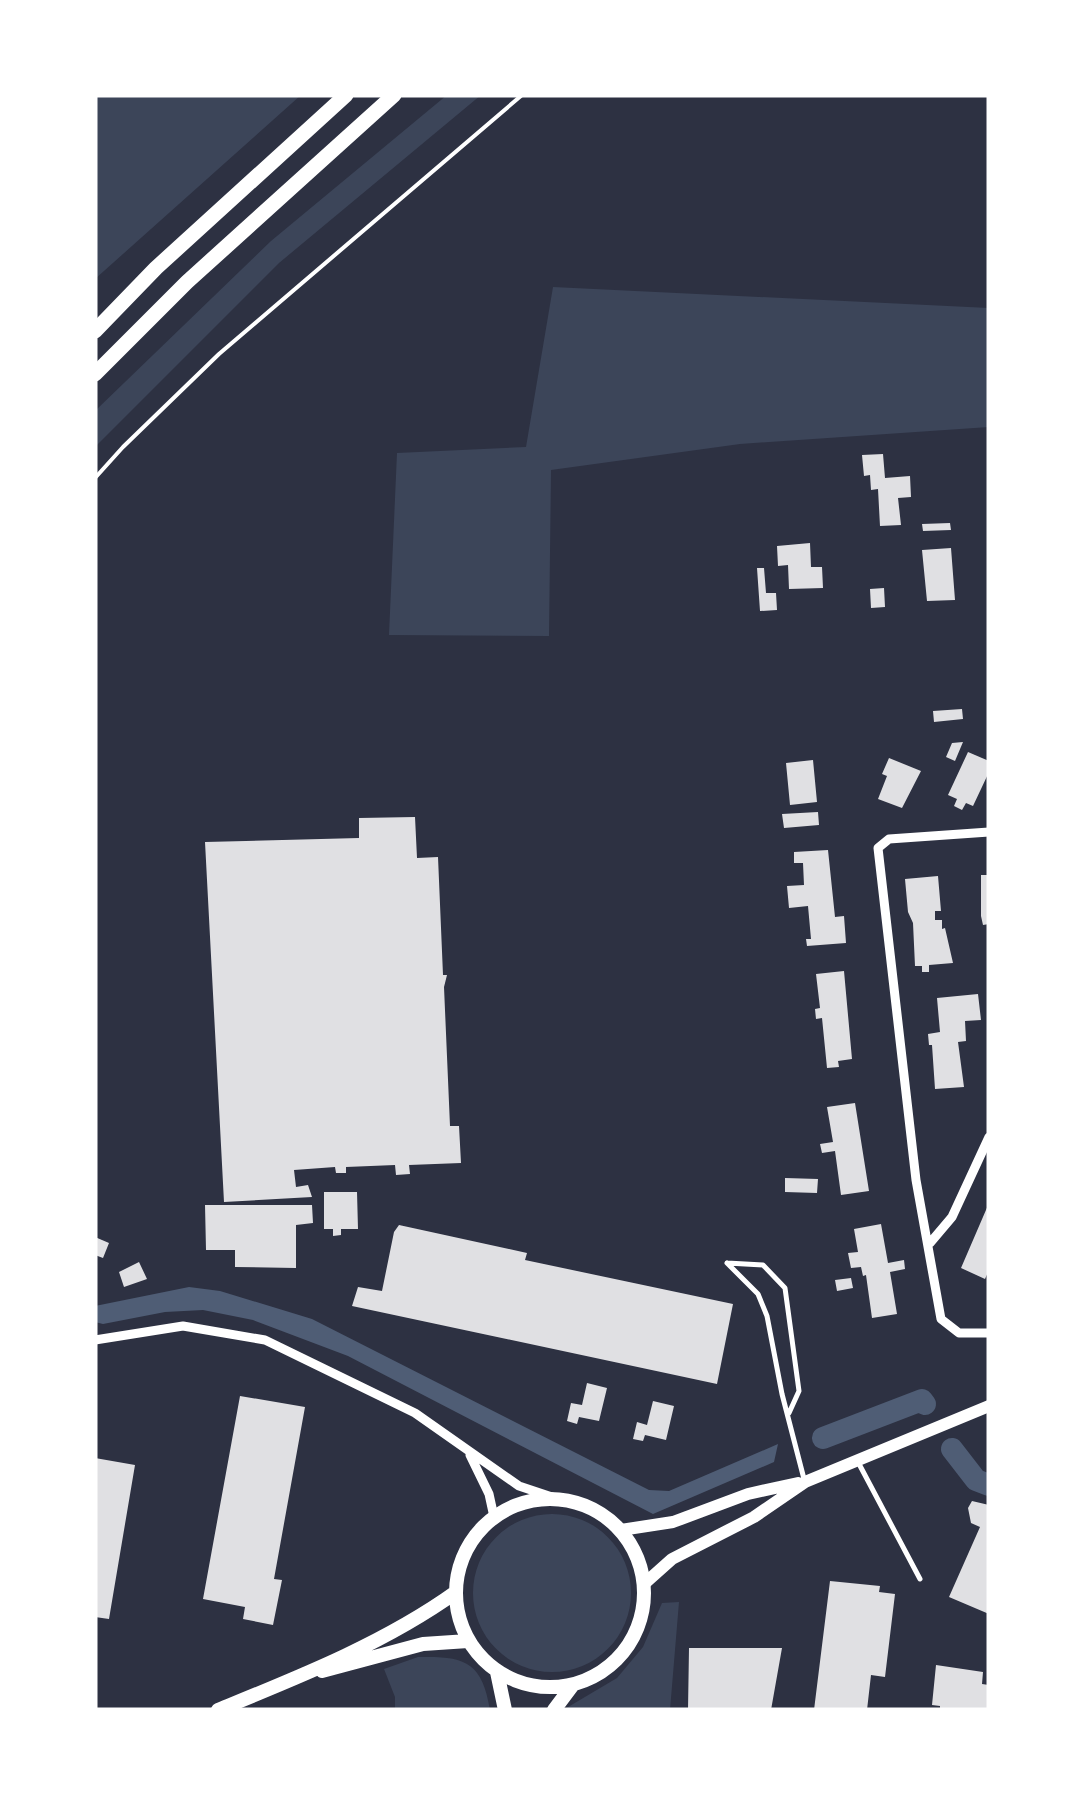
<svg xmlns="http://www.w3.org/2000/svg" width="1084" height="1805" viewBox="0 0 1084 1805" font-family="Commissioner,sans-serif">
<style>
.green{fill:#3c4559}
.water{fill:#4f5d75}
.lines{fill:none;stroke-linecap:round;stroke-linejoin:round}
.canal{stroke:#4f5d75;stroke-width:22}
.building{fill:#e0e0e3}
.path{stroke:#fff;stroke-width:4}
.service{stroke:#fff;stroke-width:5}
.minor{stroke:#fff;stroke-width:9}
.secondary{stroke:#fff;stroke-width:12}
.primary{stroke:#fff;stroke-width:14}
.motorway{stroke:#fff;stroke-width:15}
</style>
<rect width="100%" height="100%" fill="#2d3142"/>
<path class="green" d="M95,95H301L95,279Z
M447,95H481L279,263L95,447V411L271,241Z
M553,287L989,308V427L740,444L551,470L549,636L389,635L397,453L526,447Z
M473 1593a79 79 0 1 1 158 0a79 79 0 1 1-158 0Z
M679,1602L670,1710H563L617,1678L643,1647L662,1603Z
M418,1657C463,1656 482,1660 490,1710H395V1697L384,1669Z"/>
<path class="water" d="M189,1287L220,1291L312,1319L649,1490L669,1491L778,1444L774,1462L653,1514L348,1356L253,1320L203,1310L165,1312L103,1324L95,1322V1306Z"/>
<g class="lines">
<path class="canal" d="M823,1438L922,1400L925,1404
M952,1449L976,1480L989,1485"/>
</g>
<path class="building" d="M883,454L885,478L910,476L911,497L898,498L901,525L880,526L878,489L871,490L870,475L864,476L862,455Z
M950,523L951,530L923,531L922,524Z
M810,543L811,567H822L823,588L789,589L788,565L778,566L777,546Z
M951,548L955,600L927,601L922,550Z
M757,568H764L766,593H776L777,610L760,611Z
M884,588L885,607L871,608L870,589Z
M962,709L963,719L934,722L933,711Z
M963,742L955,761L946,757L952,743Z
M968,752L989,761V772L973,806L966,803L962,810L954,806L957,799L948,795Z
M889,758L921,771L902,808L878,799L887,776L882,774Z
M813,760L817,802L790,805L786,763Z
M818,812L819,825L784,828L782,814Z
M415,817L417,858L438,857L443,975H447L444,987L450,1126H459L461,1163L409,1165L410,1174L396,1175L395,1165L346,1167V1173H336L335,1167L294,1170L296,1187L308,1185L312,1197L224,1202L205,842L359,838V818Z
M828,850L835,917L844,916L846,943L807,946L806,939H811L808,906L789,908L787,886L804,885L803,863H794V852Z
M981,875H989V924L983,925L981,916Z
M938,876L941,911H935V920H942V929L945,928L953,963L929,965V972H922V966H915L913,923L908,912L905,879Z
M844,971L852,1059L838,1061L839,1067L827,1068L822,1018L816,1019L815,1009L820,1008L816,974Z
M978,994L981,1020L965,1021L966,1041L958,1042L964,1087L935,1089L932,1045H929L928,1034L940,1032L937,998Z
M855,1103L869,1191L841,1195L835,1151L822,1153L820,1144L833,1142L827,1107Z
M785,1178L818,1179L817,1193L785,1192Z
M324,1192H357L358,1229H341V1235L333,1236V1229H324Z
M989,1203V1270L985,1279L961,1268Z
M205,1205H312L313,1223L296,1225V1268L235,1267V1250H206Z
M881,1224L888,1263L904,1260L905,1269L890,1272L897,1314L872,1318L866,1275L863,1276L861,1267L851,1268L848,1253L858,1252L854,1229Z
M399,1225L527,1253L525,1260L733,1304L717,1384L352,1306L358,1287L382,1291L394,1232Z
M95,1237L109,1243L103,1258L95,1255Z
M139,1262L147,1279L124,1287L119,1272Z
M851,1278L853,1288L837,1291L835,1280Z
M587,1383L607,1388L599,1421L579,1417L577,1424L567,1421L571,1403L582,1405Z
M240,1396L305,1407L274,1579L282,1580L273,1625L243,1619L245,1607L203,1599Z
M653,1401L674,1406L666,1440L645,1435L643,1441L633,1439L637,1422L647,1425Z
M95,1458L135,1465L109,1619L95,1617Z
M972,1501L989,1505V1614L949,1597L980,1527L971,1523L968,1508Z
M830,1581L880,1586L879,1592L895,1594L885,1677L871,1675L867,1710H814Z
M689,1648H782L771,1710H688Z
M936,1665L983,1672L982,1684L989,1685V1710H940V1706L932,1705Z"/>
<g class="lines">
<path class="path" d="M95,478L123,447L219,354L522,95"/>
<path class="service" d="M727,1263L758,1294L767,1316L782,1394L804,1479
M727,1263L763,1265L785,1288L799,1391L789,1413
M858,1462L920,1579"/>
<path class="minor" d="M989,832L889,839L878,848L916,1180L941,1319L959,1333H989
M930,1243L952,1217L989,1137
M95,1340L183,1326L265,1340L415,1413L519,1486L555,1498
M470,1455L489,1494L494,1517"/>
<path class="secondary" d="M621,1530L673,1522L748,1494L798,1483
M644,1584L672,1559L754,1517L805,1482L989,1406"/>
<path class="primary" d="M456 1593a94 94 0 1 1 188 0a94 94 0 1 1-188 0Z
M322,1671L423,1644L468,1641
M497,1672L505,1710
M218,1710C299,1677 385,1643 456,1592
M554,1710L572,1686"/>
<path class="motorway" d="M95,331L156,268L346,95
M95,374L187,282L394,95"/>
</g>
<rect width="1084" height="1805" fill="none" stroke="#ffffff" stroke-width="195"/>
</svg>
